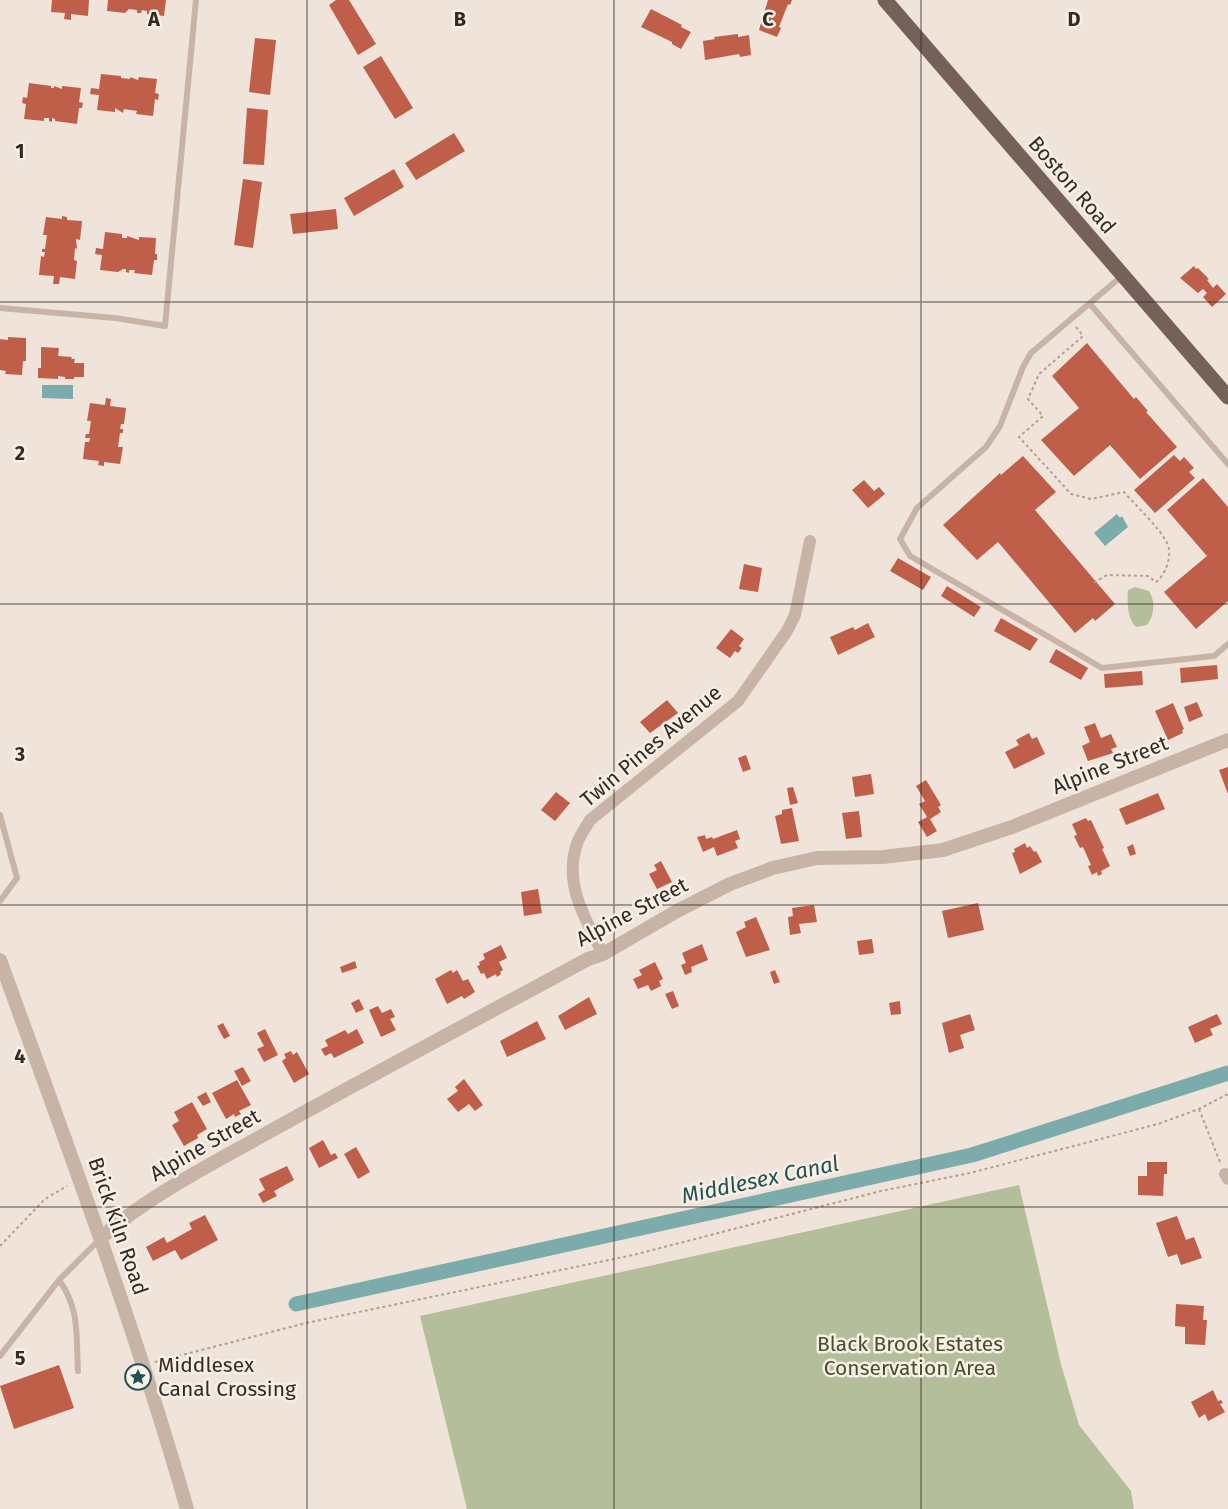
<svg xmlns="http://www.w3.org/2000/svg" width="1228" height="1509" viewBox="0 0 1228 1509" font-family="'Fira Sans',sans-serif">
<style>
.green{fill:#b4be9b}
.water{fill:#7babab}
.lines{fill:none;stroke-linecap:round;stroke-linejoin:round}
.canal{stroke:#7babab;stroke-width:15}
.building{fill:#bf5f49}
.path{stroke:#b39e91;stroke-width:2;stroke-dasharray:3 3;stroke-linecap:butt}
.service{stroke:#c7b4a7;stroke-width:6}
.minor{stroke:#c7b4a7;stroke-width:12}
.tertiary{stroke:#c7b4a7;stroke-width:14}
.primary{stroke:#756159;stroke-width:15}
.grid{fill:none;stroke:#342a27;stroke-width:1.5;stroke-opacity:0.55}
.labels{text-anchor:middle;stroke-width:5;stroke-linejoin:round;paint-order:stroke}
.street-label{font-size:21px;fill:#342a27;stroke:#f8efe6}
.park-label{font-size:21px;fill:#45502c;stroke:#f8efe6}
.poi-label{font-size:21px;fill:#342a27;stroke:#f8efe6;text-anchor:start}
.water-label{font-size:22px;font-style:italic;fill:#1f5253;stroke:#f8efe6}
.grid-label{font-size:20px;text-anchor:middle;font-weight:bold;fill:#342a27;stroke:#f8efe6;stroke-width:5;stroke-linejoin:round;paint-order:stroke}
</style>
<rect width="100%" height="100%" fill="#f0e4da"/>
<path class="green" d="M1135,587L1149,591C1156,601 1154,617 1147,625L1136,627C1127,619 1127,601 1128,590Z
M1019,1185L1061,1364L1079,1425L1131,1491L1134,1509H467L420,1316Z"/>
<path class="water" d="M42,385H73V399L42,398Z
M1117,514L1120,518L1122,516L1128,527L1105,546L1094,533Z"/>
<g class="lines">
<path class="canal" d="M296,1304L972,1155L1228,1073"/>
</g>
<path class="building" d="M52,0H89L88,16L71,14V20L64,19L65,13L51,12Z
M108,0H166L164,16L147,14V11L142,10L141,13H137V10L129,9L125,13L107,11Z
M336,0H349L376,44L358,55L329,5Z
M768,0H792L790,5L788,4L779,27L781,28L777,37L759,30Z
M651,9L682,25L681,27L691,32L681,49L672,44V42L641,27Z
M738,34V37L749,35L751,55L740,57L739,54L705,60L703,41L715,39L714,37Z
M255,38L276,40L270,95L249,92Z
M381,56L413,108L395,119L363,67Z
M101,74L121,76V78L130,79V77L138,80L139,77L157,79L155,93L159,94L158,100L155,99L153,116L136,114L137,111L124,109L123,113L115,108V112L97,110L99,95L90,94L91,88L99,89Z
M29,83L51,86V88H54V86L62,89V86L81,88L79,102L83,103L82,108H79L77,124L55,121V119L52,118V122L49,121V118H44V121L24,119L26,104L22,103L23,97L27,98Z
M247,108L268,110L264,165L243,164Z
M454,133L465,151L416,180L405,163Z
M394,169L404,187L354,216L344,198Z
M243,179L262,182L253,248L234,245Z
M336,209L338,229L293,234L290,214Z
M62,216L67,217V220L82,221L80,240L76,239L77,249L75,248L74,260L77,261L75,279L60,277L59,284H53L54,276L39,275L41,256L44,257L45,252H42V249H45L47,235H43L46,217L62,219Z
M105,232L122,234V238H127V236L139,240V237L156,238L155,254H157V260H154L152,275L134,273L135,270H129V273L126,272V269H123L118,272L100,270L102,255L95,254L96,248L103,249Z
M1194,266L1196,269L1198,268L1209,279L1207,280L1213,288L1217,284L1226,294L1212,307L1203,297L1207,293L1203,289L1198,293L1180,278Z
M8,337L26,338V361H23L22,375L5,374L6,371L0,370V339L8,340Z
M1087,343L1134,399L1136,397L1148,411L1146,412L1177,447L1140,479L1110,445L1074,476L1041,440L1079,408L1052,376Z
M41,347L59,348L58,356L72,357L71,359H75L74,363H84V377H74V379H65V377L58,376V379L38,378V368H41Z
M106,398L111,399L110,406L126,408L124,424H121L120,429H123V433H120L118,447H123L120,464L104,462V466L98,465L99,461L83,459L85,442H89L90,438H85L86,434H89L91,421H87L90,403L105,405Z
M1174,455L1180,461L1184,457L1194,468L1189,472L1195,478L1155,513L1134,490Z
M1023,456L1056,492L1035,510L1115,604L1095,621L1093,618L1075,633L998,542L977,560L943,525L1000,473L1001,475Z
M1203,478L1228,507V601L1196,629L1164,592L1207,556L1167,510Z
M864,480L874,491L879,487L885,494L868,508L852,490Z
M898,558L931,577L923,590L890,571Z
M744,564L762,568L758,592L739,589Z
M947,586L981,607L974,617L941,596Z
M1001,618L1038,639L1030,651L994,631Z
M868,623L875,637L838,655L830,637L853,627L855,630Z
M731,629L744,639L739,646L742,648L738,653L735,651L730,658L716,648Z
M1056,649L1088,668L1081,680L1049,662Z
M1217,665L1218,679L1181,683L1180,668Z
M1142,671L1143,685L1105,688L1104,674Z
M667,700L678,713L650,733L640,722Z
M1197,702L1203,716L1189,722L1184,707Z
M1173,703L1184,729L1182,730L1183,733L1168,740L1155,711Z
M1095,723L1101,738L1111,734L1117,747L1111,749L1113,753L1088,761L1082,746L1090,742L1084,727Z
M1029,733L1032,739L1037,737L1045,754L1014,769L1005,752L1019,745L1016,740Z
M746,755L751,769L743,772L738,758Z
M1228,767V794L1219,770Z
M871,774L874,794L855,797L852,777Z
M926,780L941,805L938,807L941,812L930,819L937,831L927,837L918,822L927,817L919,804L925,801L916,786Z
M793,787L798,803L790,805L787,788Z
M556,792L570,803L555,821L541,810Z
M1158,793L1165,809L1126,825L1119,809Z
M792,808L799,841L781,844L775,816L782,814V810Z
M859,811L862,837L846,839L842,813Z
M1086,818L1088,821L1091,820L1104,848L1102,849L1110,866L1101,871L1102,874L1098,876L1097,872L1092,875L1088,866L1091,865L1083,847L1080,848L1074,836L1077,835L1072,824Z
M737,830L740,839L735,841L738,848L717,856L714,847L703,852L697,837L705,835L706,839L712,837L713,839Z
M1025,843L1027,848L1030,846L1034,852L1036,851L1042,862L1020,874L1012,853L1015,852L1014,849Z
M1133,844L1136,854L1130,856L1127,847Z
M661,861L672,882L657,889L649,874L657,870L654,865Z
M538,889L542,913L524,916L521,892Z
M978,903L984,930L948,938L942,911Z
M814,905L817,922L799,924L801,933L790,935L788,917L793,916L792,908Z
M756,917L770,950L746,957L736,932L746,927L744,922Z
M872,939L874,953L859,955L857,941Z
M702,944L708,960L691,967L692,972L685,975L681,965L686,963L682,953Z
M501,945L507,958L499,962L503,970L500,972L501,974L497,977L496,974L487,979L484,973L481,974L477,966L480,965L479,962L485,959L483,954Z
M355,961L357,968L342,973L340,967Z
M655,962L663,979L659,981L661,986L651,991L648,985L638,989L633,979L642,975L639,970Z
M451,970L453,973L457,970L463,981L468,979L475,992L464,999L462,996L447,1004L435,979Z
M775,970L780,982L774,984L770,972Z
M673,991L679,1006L672,1009L665,994Z
M589,997L597,1014L565,1030L558,1016Z
M359,999L364,1009L356,1013L351,1003Z
M900,1001L901,1014L891,1015L889,1003Z
M378,1006L382,1013L391,1009L395,1017L390,1019L396,1030L381,1037L369,1010Z
M970,1014L975,1030L960,1035L964,1048L949,1053L942,1023Z
M1217,1014L1222,1024L1210,1029L1213,1035L1195,1043L1188,1027Z
M537,1021L546,1039L507,1057L500,1041Z
M223,1023L230,1036L224,1039L217,1026Z
M265,1029L278,1055L264,1062L257,1049L264,1046L257,1033Z
M357,1029L364,1043L334,1058L331,1053L325,1056L321,1049L328,1046L325,1040L345,1030L348,1034Z
M291,1051L293,1055L297,1052L309,1074L294,1083L282,1061L286,1058L284,1054Z
M243,1067L251,1081L242,1086L234,1071Z
M464,1079L483,1105L475,1111L469,1104L458,1112L447,1099L458,1091L455,1087Z
M237,1080L251,1105L239,1111L241,1114L235,1117L234,1114L226,1119L212,1093Z
M206,1092L211,1102L203,1106L197,1097Z
M192,1102L207,1129L197,1135L198,1138L184,1146L172,1125L179,1121L174,1112Z
M323,1140L331,1155L335,1153L338,1158L319,1168L309,1148Z
M356,1147L370,1172L358,1179L344,1154Z
M1147,1162H1167V1174H1164L1163,1196L1138,1195V1176H1147Z
M287,1166L294,1180L274,1191L277,1196L263,1203L258,1194L265,1190L259,1179Z
M205,1215L218,1240L181,1260L175,1250L153,1261L146,1247L164,1237L167,1243L192,1229L189,1223Z
M1177,1216L1186,1240L1194,1237L1202,1258L1181,1265L1177,1254L1168,1257L1156,1223Z
M1176,1304L1204,1306L1203,1320H1207L1205,1345L1185,1344V1327L1175,1326Z
M59,1365L74,1408L14,1429L0,1386Z
M1213,1390L1218,1401L1221,1400L1223,1403L1220,1404L1225,1412L1208,1421L1205,1414L1199,1418L1191,1402Z"/>
<g class="lines">
<path class="path" d="M1076,327L1083,336L1039,374L1028,399L1043,416L1019,437L1071,494L1091,499L1124,492C1136,506 1159,527 1167,543C1173,555 1166,574 1156,582L1148,576L1107,575L1093,583
M1199,1109L1220,1162
M0,1246L45,1199L67,1186
M155,1362L306,1323L633,1255L881,1191L970,1173L1158,1124L1199,1109L1228,1094"/>
<path class="service" d="M1123,275L1031,353L1023,367L1000,426L986,447L917,508L900,539L910,556L1102,668L1214,656L1228,644
M1090,304L1228,464
M0,308L115,318L165,326L196,0
M0,815L17,878L0,901
M59,1280C80,1309 76,1335 78,1371
M0,1356L59,1280L101,1238"/>
<path class="minor" d="M603,954C585,918 562,882 578,841C581,834 586,827 590,820L738,701L787,631L795,615L810,541
M1225,1174L1228,1179"/>
<path class="tertiary" d="M0,960C66,1142 134,1323 187,1509
M101,1238C146,1197 214,1163 267,1133C373,1074 481,1017 588,959L603,954L677,911L730,884L773,868L817,858L883,857L943,850L1012,827L1228,740"/>
<path class="primary" d="M885,0L1228,397"/>
</g>
<path class="grid" d="M307,0V1509M614,0V1509M921,0V1509M0,302H1228M0,604H1228M0,905H1228M0,1207H1228"/>
<defs>
<g id="sight-ring" transform="scale(1.35)"><circle r="9.5" fill="#f8efe6" stroke="#1f5253" stroke-width="1.5"/><path d="M0-6L1.8-2.2L6-1.7L2.9 1.2L3.7 5.4L0 3.3L-3.7 5.4L-2.9 1.2L-6-1.7L-1.8-2.2Z" fill="#1f5253"/></g>
</defs>
<g fill-rule="evenodd">
<use href="#sight-ring" x="138" y="1377"/>
</g>
<g class="labels">
<g class="street-label">
<text transform="translate(1072 185) rotate(49)" y="7">Boston Road</text>
<text transform="translate(651 746) rotate(-40)" y="7">Twin Pines Avenue</text>
<text transform="translate(1110 765) rotate(-22)" y="7">Alpine Street</text>
<text transform="translate(632 912) rotate(-28)" y="7">Alpine Street</text>
<text transform="translate(205 1145) rotate(-30)" y="7">Alpine Street</text>
<text transform="translate(118 1226) rotate(71)" y="7">Brick Kiln Road</text>
</g>
<g class="park-label">
<text x="910" y="1351">Black Brook Estates<tspan x="910" dy="24">Conservation Area</tspan></text>
</g>
<g class="poi-label">
<text x="158" y="1372">Middlesex<tspan x="158" dy="24">Canal Crossing</tspan></text>
</g>
<g class="water-label">
<text transform="translate(760 1179) rotate(-12)" y="8">Middlesex Canal</text>
</g>
</g>
<g class="grid-label">
<text x="154" y="26">A</text>
<text x="460" y="26">B</text>
<text x="768" y="26">C</text>
<text x="1074" y="26">D</text>
<text x="20" y="158">1</text>
<text x="20" y="460">2</text>
<text x="20" y="761">3</text>
<text x="20" y="1063">4</text>
<text x="20" y="1365">5</text>
</g>
</svg>
